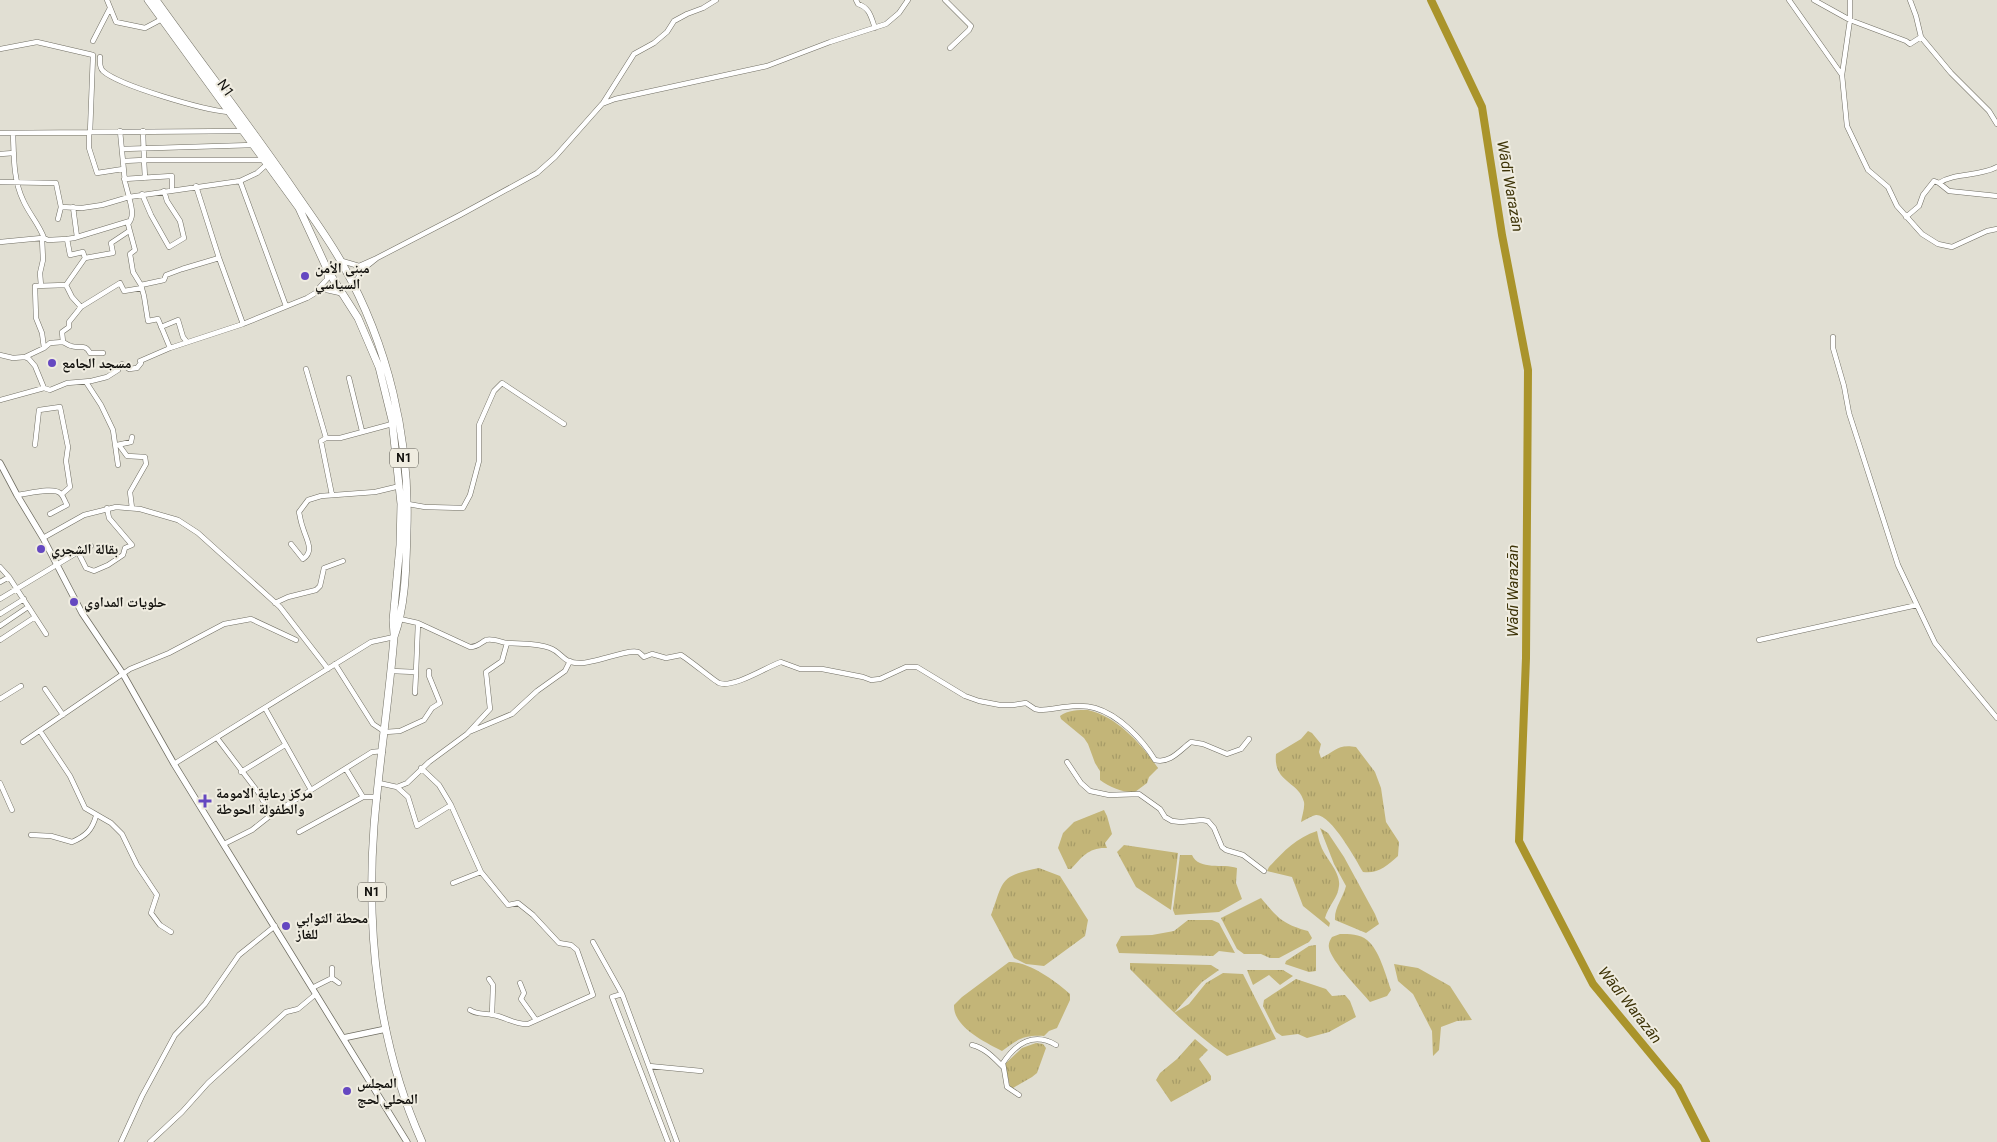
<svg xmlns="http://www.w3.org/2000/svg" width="1997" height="1142" viewBox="0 0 1997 1142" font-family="Roboto,'Noto Naskh Arabic',sans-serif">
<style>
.grass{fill:url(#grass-tufts)}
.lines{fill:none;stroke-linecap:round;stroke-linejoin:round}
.river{stroke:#aa942b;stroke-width:8}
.minor-casing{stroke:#706e63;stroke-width:5.5}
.major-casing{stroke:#706e63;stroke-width:7}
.highway-casing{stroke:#706e63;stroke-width:8}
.minor{stroke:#fff;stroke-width:4.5}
.major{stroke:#fff;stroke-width:5.5}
.highway{stroke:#fff;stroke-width:7}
.poi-dot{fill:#6548c1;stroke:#efece0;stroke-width:2}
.labels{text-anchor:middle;stroke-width:4;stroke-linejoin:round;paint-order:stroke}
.shield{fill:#efece0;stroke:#54534c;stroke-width:1}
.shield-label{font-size:12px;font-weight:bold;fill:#12110d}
.street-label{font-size:14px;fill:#12110d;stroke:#efece0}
.poi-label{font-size:14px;font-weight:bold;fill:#12110d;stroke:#efece0;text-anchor:start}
.water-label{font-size:15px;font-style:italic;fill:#3d3307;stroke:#efece0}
</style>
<defs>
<pattern id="grass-tufts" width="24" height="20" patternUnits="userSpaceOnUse" patternTransform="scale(1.25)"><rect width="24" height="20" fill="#c3b578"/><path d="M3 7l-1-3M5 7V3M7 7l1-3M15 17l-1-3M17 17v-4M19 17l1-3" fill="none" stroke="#a69b67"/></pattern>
</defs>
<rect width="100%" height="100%" fill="#e1dfd3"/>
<path class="grass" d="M1088,710C1118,717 1141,744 1158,768L1149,777L1147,783L1135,792C1123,793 1110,787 1100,780V771L1095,763L1088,744L1084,738L1061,719L1060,716C1068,710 1078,710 1088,710Z
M1308,731L1312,733L1321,744L1319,752L1321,758C1336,751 1337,744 1356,747L1375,772L1381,788L1386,822L1399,842L1398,856C1387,866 1378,874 1363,872C1356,860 1331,814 1316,815C1311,816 1305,820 1301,822C1302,816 1305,808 1304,802C1299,781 1273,783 1276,754L1301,739Z
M1104,810L1107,816L1112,834L1105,843L1107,848C1089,847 1082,857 1071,869H1068L1058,848L1063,833L1074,822Z
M1320,828L1328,833L1344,857L1375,914L1379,924L1366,933L1335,920C1334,908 1343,898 1346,886L1334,864Z
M1317,831C1318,836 1319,842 1321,846C1325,858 1341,872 1339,886C1338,898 1328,906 1325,918L1330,923L1329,927L1303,906L1292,877L1267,871L1269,867C1284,851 1296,838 1317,831Z
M1124,845L1178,853L1171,910L1136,887L1117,852Z
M1180,855H1192C1199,871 1223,863 1237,868L1236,883L1242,899L1219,912L1175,915L1173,910Z
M1039,868L1060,876L1088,920L1085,936L1044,966L1026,964L1014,958L991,915C1004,880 999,876 1039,868Z
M1261,898C1278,918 1282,924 1308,931L1312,938L1309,942L1279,958H1270L1261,954H1244L1237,949L1221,918Z
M1188,920H1212L1219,923L1235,953L1219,951L1213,956L1119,953L1116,945L1121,936L1152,935L1174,931Z
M1340,934C1349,934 1360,934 1367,940C1379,949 1386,976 1391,990L1387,996L1370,1002C1361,991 1331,961 1329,948C1328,944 1330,940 1332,937Z
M1316,945V971L1309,972L1285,964L1286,961L1309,946Z
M1009,962C1028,961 1057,982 1070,994V1000L1057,1028L1049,1031L1044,1036C1024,1035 1018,1039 1002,1051C985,1042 953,1027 954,1005L962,997Z
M1130,963L1211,965L1219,970L1202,982L1174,1013L1189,1004L1206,983L1223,973L1243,974L1276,1039L1227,1056C1190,1031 1161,1000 1130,969Z
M1394,964L1418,968L1450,986L1472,1020L1457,1021L1441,1027L1439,1050L1433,1056L1432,1031L1413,994L1398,981Z
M1247,970H1283L1293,976L1280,985L1269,975L1253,985Z
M1296,979L1326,989L1332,996L1345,995L1350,1001L1356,1017L1329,1032L1307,1038L1298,1034L1282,1036L1276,1032L1263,1006L1264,1000Z
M1195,1039L1208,1050L1199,1059L1211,1076V1080L1171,1102L1156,1080L1160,1073L1177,1059Z
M1036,1043L1043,1044L1046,1048L1037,1073L1032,1077L1013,1088L1010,1087L1005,1064L1022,1048Z"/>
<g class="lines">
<path class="river" d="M1431,0L1482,107L1502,235L1528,370L1526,658L1519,841L1593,984L1678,1087L1706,1142"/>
<g class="minor-casing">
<path id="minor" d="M107,0L116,22L145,28L162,19
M856,0L858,4C870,8 871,17 875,28
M945,0L971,26L969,30L950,48
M1789,0L1842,75L1847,126L1868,170L1888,187L1897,206L1922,234L1938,244L1952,247L1987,231L1997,229
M1814,0L1850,20L1906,41L1910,44L1921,37
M1910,0L1916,16L1921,37L1951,73L1989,111L1997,124
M93,41L110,8
M0,49L37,42L93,55L90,133
M100,57C100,62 99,67 103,71C120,86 204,110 228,112
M1842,75L1850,20V0
M603,103L634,54L654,43L667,32L674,21L687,14L703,8L716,0
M120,131L125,182L129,197L240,181L257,173L266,165
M143,131L144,160H262
M0,133L242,131
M13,133C14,156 13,179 23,200C29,214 39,224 44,238L48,240L67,239
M89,133V148L97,173L123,169
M122,149L253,145
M0,154L14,153
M123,161L144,160L145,178
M124,179L172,176V190
M240,181L286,306
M0,182L56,183L61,207L82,208L102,205L129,197C131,206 135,216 128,224L135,250L130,254L133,272L141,285L144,296L148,321L158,319L170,348
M1939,183L1949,191L1997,196
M196,186L219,258L243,324
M142,194L151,215L169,247L184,238L180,221L167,201L164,191
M73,207L77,237
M1906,217L1919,206L1923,195L1934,181L1939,183C1956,172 1979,177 1997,167
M58,219L61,207
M0,242L42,238
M85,258L113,253L111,243L129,231
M377,258L460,215L537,173L555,157L602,104L615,99L767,66L830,42L886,24L899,13L908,0
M342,261L359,266L377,258L362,270L354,286
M66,285L72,297L81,307L120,283L124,291L142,288
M141,285L164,280L166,275L182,269L219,258
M41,286L40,273L43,260L42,238
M318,289L327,279V271
M161,327L178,320L183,337L187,342
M1833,337V348L1844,386L1849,413L1898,565L1935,643L1997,718
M63,342C65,343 68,345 71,346C79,349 85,343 90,353H103
M44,348L50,343L63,342L62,332L69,327V322L81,307
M0,355L13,358L25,357L29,359L35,366L44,388L50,390L67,383L91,381L107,377L118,370L116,368L122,364L129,369L137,368L141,363L140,361L170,348L243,324L307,298L322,289L340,293
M25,357L44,348L42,333L36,318L35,286L66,285L85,258L83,252L70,255L67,239L74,238L130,221
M306,369L326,438L321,441L332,495
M349,378L362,431
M86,382L101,405L113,430L118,465
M0,400L44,388
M326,438H340L392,424
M35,445L39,410L60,407L68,447L66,461L70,487L62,494
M117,445L131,442L132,437
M119,445L127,456L145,457L146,464L130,492L132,508
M17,495C27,494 55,486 61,494C64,497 65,502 67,505L50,514
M408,504L425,507L463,508L470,495L479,461V425L494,391L502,383L564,424
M43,538L84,515L116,507L140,509L178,520L198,533L280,607L328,669
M291,544L303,559C315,551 306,539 303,528C301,523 300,517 299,512L308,500L321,496L375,492L400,486
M78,552L86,568L94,571L108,565L123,555L125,548L132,545L109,518L107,508
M0,567L9,577L46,634
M0,582L9,577
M0,599L78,552L91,546
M275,603L288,597L316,590L320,586L324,568L343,561
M0,614L24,599
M0,626L28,607
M0,640L35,617
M1759,640L1917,605
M507,643C521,644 538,643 550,648C563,653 562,663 580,663C596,663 627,649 638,652C639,652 643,656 644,657L652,654L666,658L681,655C688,659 716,682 719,683C735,688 766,667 781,662L800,669H822L863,677L871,680L880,679L906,667H917L965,696L979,701L1000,705H1013L1026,703L1035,709L1040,710C1057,709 1078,703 1095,708C1119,715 1142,739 1155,760C1170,764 1180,750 1191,742L1203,744L1227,754L1241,749L1249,739
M335,664L373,724L385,732L400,731L424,720L432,708L440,703L429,676V671
M391,671L416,672L415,693
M416,672L418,623
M45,689L63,715
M0,699L21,686
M265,708L311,790
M40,731L70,776L85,808L111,823L122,834L137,865L157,895L151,913L160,925L171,932
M469,732L512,714L537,691L565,671L570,661
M217,738L258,792L271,815
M23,742L130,669L169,653L224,624L251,619L296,640
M1067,762L1081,783L1090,791L1109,795L1139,794L1160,809L1165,817L1172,821L1181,822L1202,820L1208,821L1214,828L1222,847L1226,850L1243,855L1264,871
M174,764L371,642L394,637
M421,768L439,785L451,805L481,872L453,883
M346,769L363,797
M241,772L285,745
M0,783L12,810
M379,783L397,787L407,783L429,762L467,734L490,709L486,672L502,661L507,643C501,642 492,638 486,640C480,643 478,647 470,647L418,623L400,619
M397,787L408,797L417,826L451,805
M299,832L363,797H378
M31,835L51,836L72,842C86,836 92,830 96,816
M224,844L252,830L271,815L372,752L383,751
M593,942L622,994L677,1142
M332,968V978
M489,979L493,985L492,1015
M520,983L524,993L521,999L536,1020
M312,988L332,978L339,983
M622,994L612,997L668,1142
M470,1010C477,1015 485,1013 493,1015C506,1017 515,1025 528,1024L593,995L577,950L571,945L559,943L533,915L518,903L508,905L481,872
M972,1045C985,1048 994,1058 1003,1067
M649,1066L701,1071
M1019,1095L1007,1087L1003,1063C1016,1043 1034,1032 1056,1045
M121,1142L142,1096L175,1035L205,1004L239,955L275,926
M150,1142L182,1112L208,1083L286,1012L298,1009L316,994"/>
</g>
<g class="major-casing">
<path id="major" d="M0,463L17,495L43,538L82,613L123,674L174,764L407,1142
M343,1038L386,1029"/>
</g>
<g class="highway-casing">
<path id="highway" d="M148,0L299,208L328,271L358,318L379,367L392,420L401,504L400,545L393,620L394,634
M156,0C201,63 249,125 293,189C310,214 329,239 343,265C388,345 410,438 407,529C406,565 406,604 394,637C389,700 379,763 374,826C366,933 378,1044 422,1142"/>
</g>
<use href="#minor" class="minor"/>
<use href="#major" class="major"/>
<use href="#highway" class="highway"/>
</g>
<g class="poi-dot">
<circle cx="305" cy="276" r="5"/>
<circle cx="52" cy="363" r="5"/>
<circle cx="41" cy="549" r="5"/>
<circle cx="74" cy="602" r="5"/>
<path d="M202.5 793.5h5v5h5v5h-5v5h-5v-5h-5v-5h5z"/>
<circle cx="286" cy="926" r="5"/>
<circle cx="347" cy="1091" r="5"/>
</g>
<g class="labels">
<g class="shield">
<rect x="390" y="448.5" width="28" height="19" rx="4"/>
<rect x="358" y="882.5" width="28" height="19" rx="4"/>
</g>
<g class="shield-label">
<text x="404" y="462">N1</text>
<text x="372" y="896">N1</text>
</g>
<g class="street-label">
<text transform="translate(226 88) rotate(55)" y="5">N1</text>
</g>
<g class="poi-label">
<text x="315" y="273">مبنى الأمن<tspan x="315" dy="16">السياسي</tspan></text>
<text x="62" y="368">مسجد الجامع</text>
<text x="51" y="554">بقالة الشجري</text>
<text x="84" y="607">حلويات المداوي</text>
<text x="216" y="798">مركز رعاية الامومة<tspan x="216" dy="16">والطفولة الحوطة</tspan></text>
<text x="296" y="923">محطة الثوابي<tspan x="296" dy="16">للغاز</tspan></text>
<text x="357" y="1088">المجلس<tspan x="357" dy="16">المحلي لحج</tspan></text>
</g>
<g class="water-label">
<text transform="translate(1510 186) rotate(80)" y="5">Wādī Warazān</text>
<text transform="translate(1513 591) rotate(-90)" y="5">Wādī Warazān</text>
<text transform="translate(1630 1005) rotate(52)" y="5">Wādī Warazān</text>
</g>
</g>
</svg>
